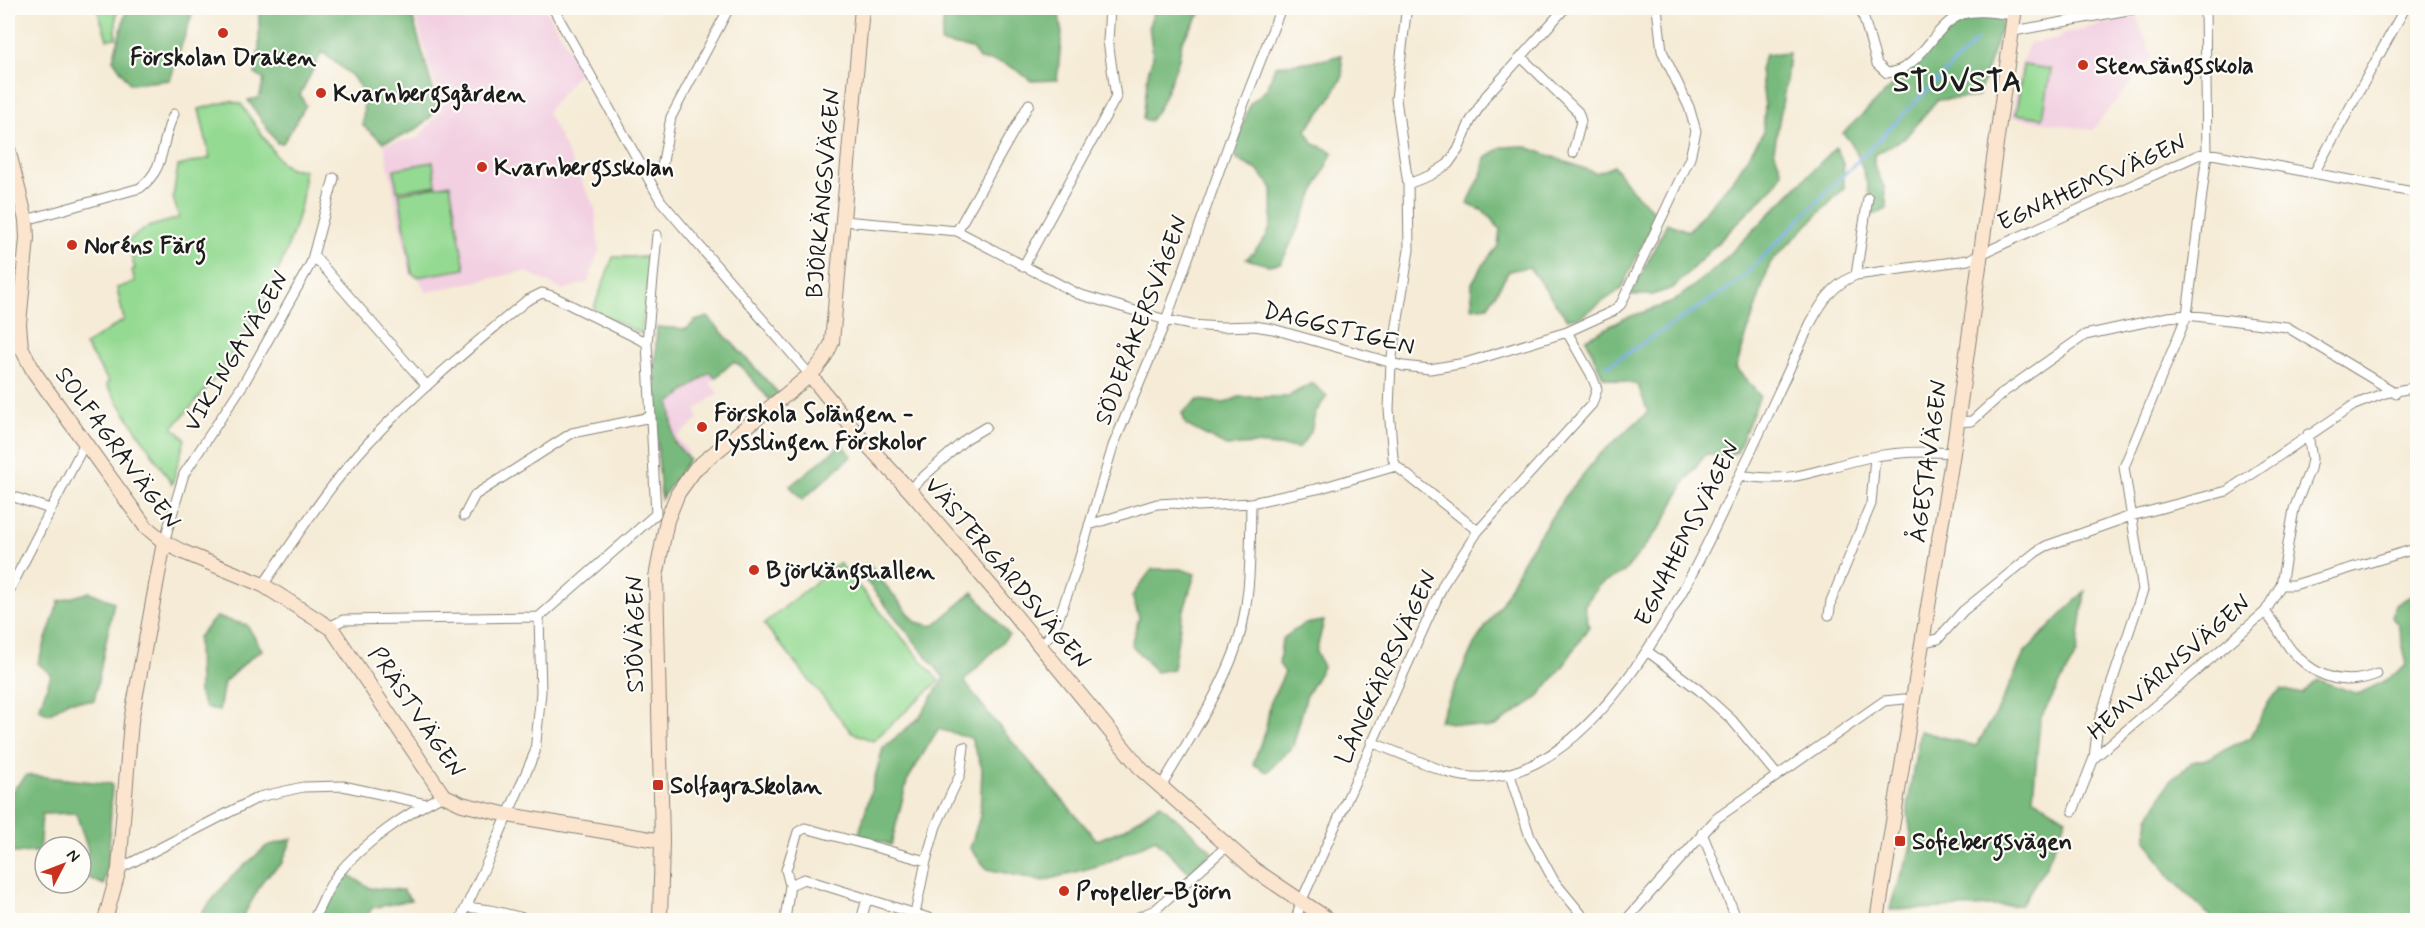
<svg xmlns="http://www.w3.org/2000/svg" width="2425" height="928" viewBox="0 0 2425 928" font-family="Mynerve,sans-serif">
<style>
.built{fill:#f2cfe1}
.green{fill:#95da93;stroke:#587b58;stroke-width:1.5}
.forest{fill:#78ba7d;stroke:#4a6b4c;stroke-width:1.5}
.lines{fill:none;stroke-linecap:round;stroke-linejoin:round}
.stream{stroke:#75ade4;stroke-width:3}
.street-casing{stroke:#888479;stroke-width:11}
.secondary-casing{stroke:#888479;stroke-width:16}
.street{stroke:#fff;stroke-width:9}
.secondary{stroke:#fce5cf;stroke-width:14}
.poi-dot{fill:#c8321e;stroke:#fdfcf7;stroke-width:2}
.labels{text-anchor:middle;stroke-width:4.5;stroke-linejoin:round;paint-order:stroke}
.poi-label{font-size:24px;font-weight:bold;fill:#1c1c1c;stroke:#fdfcf7;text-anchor:start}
.street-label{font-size:24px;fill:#1c1c1c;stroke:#fdfcf7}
.district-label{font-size:30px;font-weight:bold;letter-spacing:1.5px;fill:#1c1c1c;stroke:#fdfcf7}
</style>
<rect width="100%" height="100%" fill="#fdfcf7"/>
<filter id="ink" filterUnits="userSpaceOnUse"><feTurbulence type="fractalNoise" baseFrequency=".0167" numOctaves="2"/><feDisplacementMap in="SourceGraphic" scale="12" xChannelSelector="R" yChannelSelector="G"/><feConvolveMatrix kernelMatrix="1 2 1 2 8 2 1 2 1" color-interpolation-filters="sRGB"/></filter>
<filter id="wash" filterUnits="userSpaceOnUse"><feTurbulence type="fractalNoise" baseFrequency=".008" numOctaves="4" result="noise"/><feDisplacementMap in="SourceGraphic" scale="24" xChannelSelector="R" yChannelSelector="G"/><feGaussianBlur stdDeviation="1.35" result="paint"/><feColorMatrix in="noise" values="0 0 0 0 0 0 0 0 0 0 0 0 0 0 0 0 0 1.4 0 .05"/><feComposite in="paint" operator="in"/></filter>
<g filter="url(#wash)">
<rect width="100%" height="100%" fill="#f5ebd6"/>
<path class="built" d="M413,8H545L581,69L547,112L595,208L599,250L588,282L563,290L525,271L426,292L419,279L410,274L384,144L418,138L442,109Z
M2136,16L2152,56L2151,60L2092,130L2012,117L2022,61L2030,43L2060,38L2059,35Z
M656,362H733L710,383L718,393L696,410L698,420L677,437L688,452L670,484Z"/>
<path class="green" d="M97,8H119L116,15V38L107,39Z
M2023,65L2051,69L2043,118L2016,114Z
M230,101L241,104L281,163L289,168L304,170C305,192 300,211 293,232C269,306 226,371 173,427L185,439L172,484L106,384L109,382L85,345L124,320L117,288L135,282L132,270L135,269L127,241L148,227L179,218L173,197L178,166L210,158L199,109Z
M433,162L436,185L397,191L394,169Z
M450,184L465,269L417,277L412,273L399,193Z
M613,257H650L642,334L593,310Z
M839,563L939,681L873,741L851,732L764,624Z"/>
<path class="forest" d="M127,8H194L170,80L130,84L113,59Z
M259,8H410L438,108C420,130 410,135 383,142L363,126L364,93L352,76L322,52L300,95L306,105L283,143H277L248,100L259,98L264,80L255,74L259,50Z
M945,8H1058L1062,34L1057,80L1031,81C1013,66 1004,61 980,60L972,49L941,43Z
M1156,8H1204L1182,41L1179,59L1170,83L1160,106L1150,121L1143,119L1148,73L1153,57L1149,25Z
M1977,16L2004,18L1978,97L1937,100L1905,138L1874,155V165L1884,187L1887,209L1873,215C1868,189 1863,153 1843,133L1912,67L1950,27Z
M1789,53L1786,82L1774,150L1782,172L1776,184L1673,288L1652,295H1631L1667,223L1688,231L1735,177L1763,133L1765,106L1760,69L1765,55Z
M1341,55L1343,76L1328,102L1306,130L1314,144L1333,152C1314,189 1300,227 1281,263L1268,265L1246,259C1275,234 1273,222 1272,187L1257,170L1236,159L1239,137L1250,104L1267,89L1275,66L1322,60Z
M1524,146L1596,173L1614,166L1632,190L1657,214L1621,289L1580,317L1567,319L1529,267L1509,271L1488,306L1472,308V283L1482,266L1498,246L1500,229L1484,211L1467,204L1481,176L1485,158L1502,147Z
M1836,147L1843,162L1844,188L1770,263L1736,368L1760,396L1737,452L1720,456L1706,454L1686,480L1662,525L1624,572L1599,585L1584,606L1589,626L1564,665L1536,699L1495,726L1486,728L1439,721L1474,644L1501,604L1526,555L1565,497L1599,455L1648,412L1638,385L1603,377L1586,339L1623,319L1673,302L1715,269Z
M708,317L780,395L769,399L740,365L733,362L715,378L710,372L670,403L674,442L689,459L661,499C657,441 653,385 657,327L687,329L695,321Z
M1312,383L1327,396L1315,413L1311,432L1299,448L1255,444L1226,446L1186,425L1182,413L1198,400L1225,403L1239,397H1287Z
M842,444L852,456L802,500L790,486Z
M868,564L916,622L933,626L973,592L1009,635L964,681L991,717L1097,840L1124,829L1160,804L1213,852L1190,873L1155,839L1104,864L1043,881L987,869L970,848L980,816L982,768L971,738L938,729L907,781L891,845L859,834L883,748L919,718L944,678L859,572Z
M1152,569H1181L1195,574L1181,620L1173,669L1156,672L1131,644L1139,618L1132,596Z
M2085,591L2077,653L2040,719L2033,798L2066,818L2046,866L2021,905L1890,910C1894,887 1907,868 1911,845C1913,834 1907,820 1908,808C1910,783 1916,756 1920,731L1976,746L1996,714L2025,652Z
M90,592L114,602L94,701H68L49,714L39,709L51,675L38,663L59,601Z
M2417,593V920H2214L2169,876L2146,839L2149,818L2169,782L2192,762L2206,759L2251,737L2268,702L2281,689L2302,694L2318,680L2358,694L2383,682L2407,665L2398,624L2391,617L2396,604Z
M216,617L247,625L262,650C248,658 237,671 224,682L219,711L205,707L199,693L198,637Z
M1324,621L1316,652L1323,667L1307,694L1293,746L1267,772L1253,764L1266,728L1270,704L1285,672L1279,664L1282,639L1304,624Z
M27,775L112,784L109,851L104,885L82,875L88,850L76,813L42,814L39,852L8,853V795Z
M292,839L282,863L264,879L241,920H196L231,877L267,846Z
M344,872L370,888L403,890L411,900L372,908L365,920H316L329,893Z"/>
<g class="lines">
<path class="stream" d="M1607,366L1736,284L1976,41"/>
</g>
</g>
<g filter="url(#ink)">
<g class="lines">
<g class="street-casing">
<path id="street" d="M553,8L661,201L810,375
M1409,8L1406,13L1396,99L1408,184L1409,250L1391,363L1389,409L1393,458L1396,466L1478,531
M1861,8L1877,64L1887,73C1921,71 1933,24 1963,14C1979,9 1999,14 2015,15
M2014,31L2139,8
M1521,57L1578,112L1581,121L1573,153
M662,167L671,117L729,8
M2314,173L2405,8
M1408,184L1431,175L1448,164L1458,150L1470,122L1486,96L1565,8
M26,220L140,188C168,166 159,143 174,114
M844,221L957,231L1078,294L1166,320L1191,325L1220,327L1254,326L1273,329L1403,366L1430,369L1465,363L1567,332L1613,311L1621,304L1690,158L1696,131L1689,107L1662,51L1657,8
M957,231L1029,104
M314,256L427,386
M1023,267L1116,97L1108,41L1110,8
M1856,275L1868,198
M8,348L21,347
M1956,422L1972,421L2004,392L2085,335L2168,317L2187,315L2287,327L2396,393
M1740,475C1795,485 1816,469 1866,458C1895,452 1923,451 1953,453
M911,492L914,485L966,439L986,427
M8,495L50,509
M464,516L475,495L572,433L651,417
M1089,525L1157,504L1175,503L1198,506L1251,503L1321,488L1396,466
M164,542L184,474L244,383L311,263L334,178
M263,585C297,536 329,485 369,442C417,391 472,346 526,301L542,293L552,296L647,343
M2281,585H2294L2418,548
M8,593L85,443
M2265,612C2276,624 2282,639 2292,651C2316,678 2344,687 2377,674
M1829,615L1831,601L1871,504L1875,457
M329,627L343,620L539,617L656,514L647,343L657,235
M1923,642L1938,639L1963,611L2036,552L2046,546L2131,516L2227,491L2354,405L2385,393L2418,387
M1040,645L1052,633L1058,620L1075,573L1113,446L1166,320L1234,129L1281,8
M1647,651L1699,690L1732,720L1777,775
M1371,742L1446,772C1588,817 1697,567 1743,468C1766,420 1788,372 1810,324C1822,302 1832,285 1856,275L1968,260L2198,155L2207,153L2418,193
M2094,758L2265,612L2281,585L2294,509L2310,469L2312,459L2308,434
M1510,775L1530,837L1554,881L1586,920
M1161,787C1186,744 1216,700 1234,653C1252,606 1250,552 1251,503
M2073,811L2094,758L2098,724L2143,590L2124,467L2187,315L2207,153L2205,8
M1702,833L1737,920
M119,869L259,797L303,787L343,786L426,804
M790,885L804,879L935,920
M466,907L490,910L532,920
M915,914L926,861L936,826L960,775L964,747
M313,920C321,906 327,888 337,875C362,844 407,813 443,795
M460,920L490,856L535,752L541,692L539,617
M785,920L790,885L786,870L798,832L805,828L926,861
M861,920L867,899
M1132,920L1155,910L1227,846
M1296,920L1301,902L1444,583L1478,531L1592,404L1597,389L1591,374L1567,332
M1626,920L1717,818L1884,701L1904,699"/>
</g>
<g class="secondary-casing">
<path id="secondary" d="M8,149L26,220L27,238L19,324L21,347L34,372L145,526L164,542L131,721L119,869L105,920
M810,375L858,435L911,492L995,591L1142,770L1255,870L1329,920
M164,542L183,552L263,585L332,629L443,795L462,804L508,815L662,841
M660,920L662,841L656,577L667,520L678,493L696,468L810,375C821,365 827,355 832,342L862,8
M1877,920L1953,453L2015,8"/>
</g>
<use href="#street" class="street"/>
<use href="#secondary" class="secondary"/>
</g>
</g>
<g class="poi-dot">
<circle cx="223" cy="33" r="6"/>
<circle cx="2083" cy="65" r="6"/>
<circle cx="321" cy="93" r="6"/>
<circle cx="482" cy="167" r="6"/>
<circle cx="72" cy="245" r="6"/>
<circle cx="702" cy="427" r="6"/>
<circle cx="754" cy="570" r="6"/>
<rect x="652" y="779" width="12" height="12" rx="3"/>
<rect x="1894" y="835" width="12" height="12" rx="3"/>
<circle cx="1064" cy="891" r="6"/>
</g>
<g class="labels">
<g class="poi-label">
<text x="223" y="65" text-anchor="middle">Förskolan Draken</text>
<text x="2095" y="73">Stensängsskola</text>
<text x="333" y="101">Kvarnbergsgården</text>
<text x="494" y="175">Kvarnbergsskolan</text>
<text x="84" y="253">Noréns Färg</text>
<text x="714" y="421">Förskola Solängen -<tspan x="714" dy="28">Pysslingen Förskolor</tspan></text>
<text x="766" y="578">Björkängshallen</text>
<text x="670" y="793">Solfagraskolan</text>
<text x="1912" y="849">Sofiebergsvägen</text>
<text x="1076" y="899">Propeller-Björn</text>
</g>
<g class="street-label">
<text transform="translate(2092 182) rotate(-24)" y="8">EGNAHEMSVÄGEN</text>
<text transform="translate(823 193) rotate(-85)" y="8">BJÖRKÄNGSVÄGEN</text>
<text transform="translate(1141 320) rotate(-69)" y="8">SÖDERÅKERSVÄGEN</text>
<text transform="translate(1339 328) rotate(14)" y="8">DAGGSTIGEN</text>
<text transform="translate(236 351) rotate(-59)" y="8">VIKINGAVÄGEN</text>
<text transform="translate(118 448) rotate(54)" y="8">SOLFAGRAVÄGEN</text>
<text transform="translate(1928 461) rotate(-82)" y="8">ÅGESTAVÄGEN</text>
<text transform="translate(1687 533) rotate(-63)" y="8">EGNAHEMSVÄGEN</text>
<text transform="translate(1008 573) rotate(50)" y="8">VÄSTERGÅRDSVÄGEN</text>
<text transform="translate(635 634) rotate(-90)" y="8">SJÖVÄGEN</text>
<text transform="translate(1386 667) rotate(-65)" y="8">LÅNGKÄRRSVÄGEN</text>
<text transform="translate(2169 667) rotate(-41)" y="8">HEMVÄRNSVÄGEN</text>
<text transform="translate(417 712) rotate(56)" y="8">PRÄSTVÄGEN</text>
</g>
<g class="district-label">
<text x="1958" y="91">STUVSTA</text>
</g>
</g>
<rect width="2425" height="928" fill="none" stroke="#fdfcf7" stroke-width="30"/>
<g transform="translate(63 865) rotate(48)"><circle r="28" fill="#fdfcf7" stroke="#a3a29f" stroke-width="1.5"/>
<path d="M0-4.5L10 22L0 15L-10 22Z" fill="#c8321e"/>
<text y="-9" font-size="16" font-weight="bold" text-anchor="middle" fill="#1c1c1c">N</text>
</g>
</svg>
